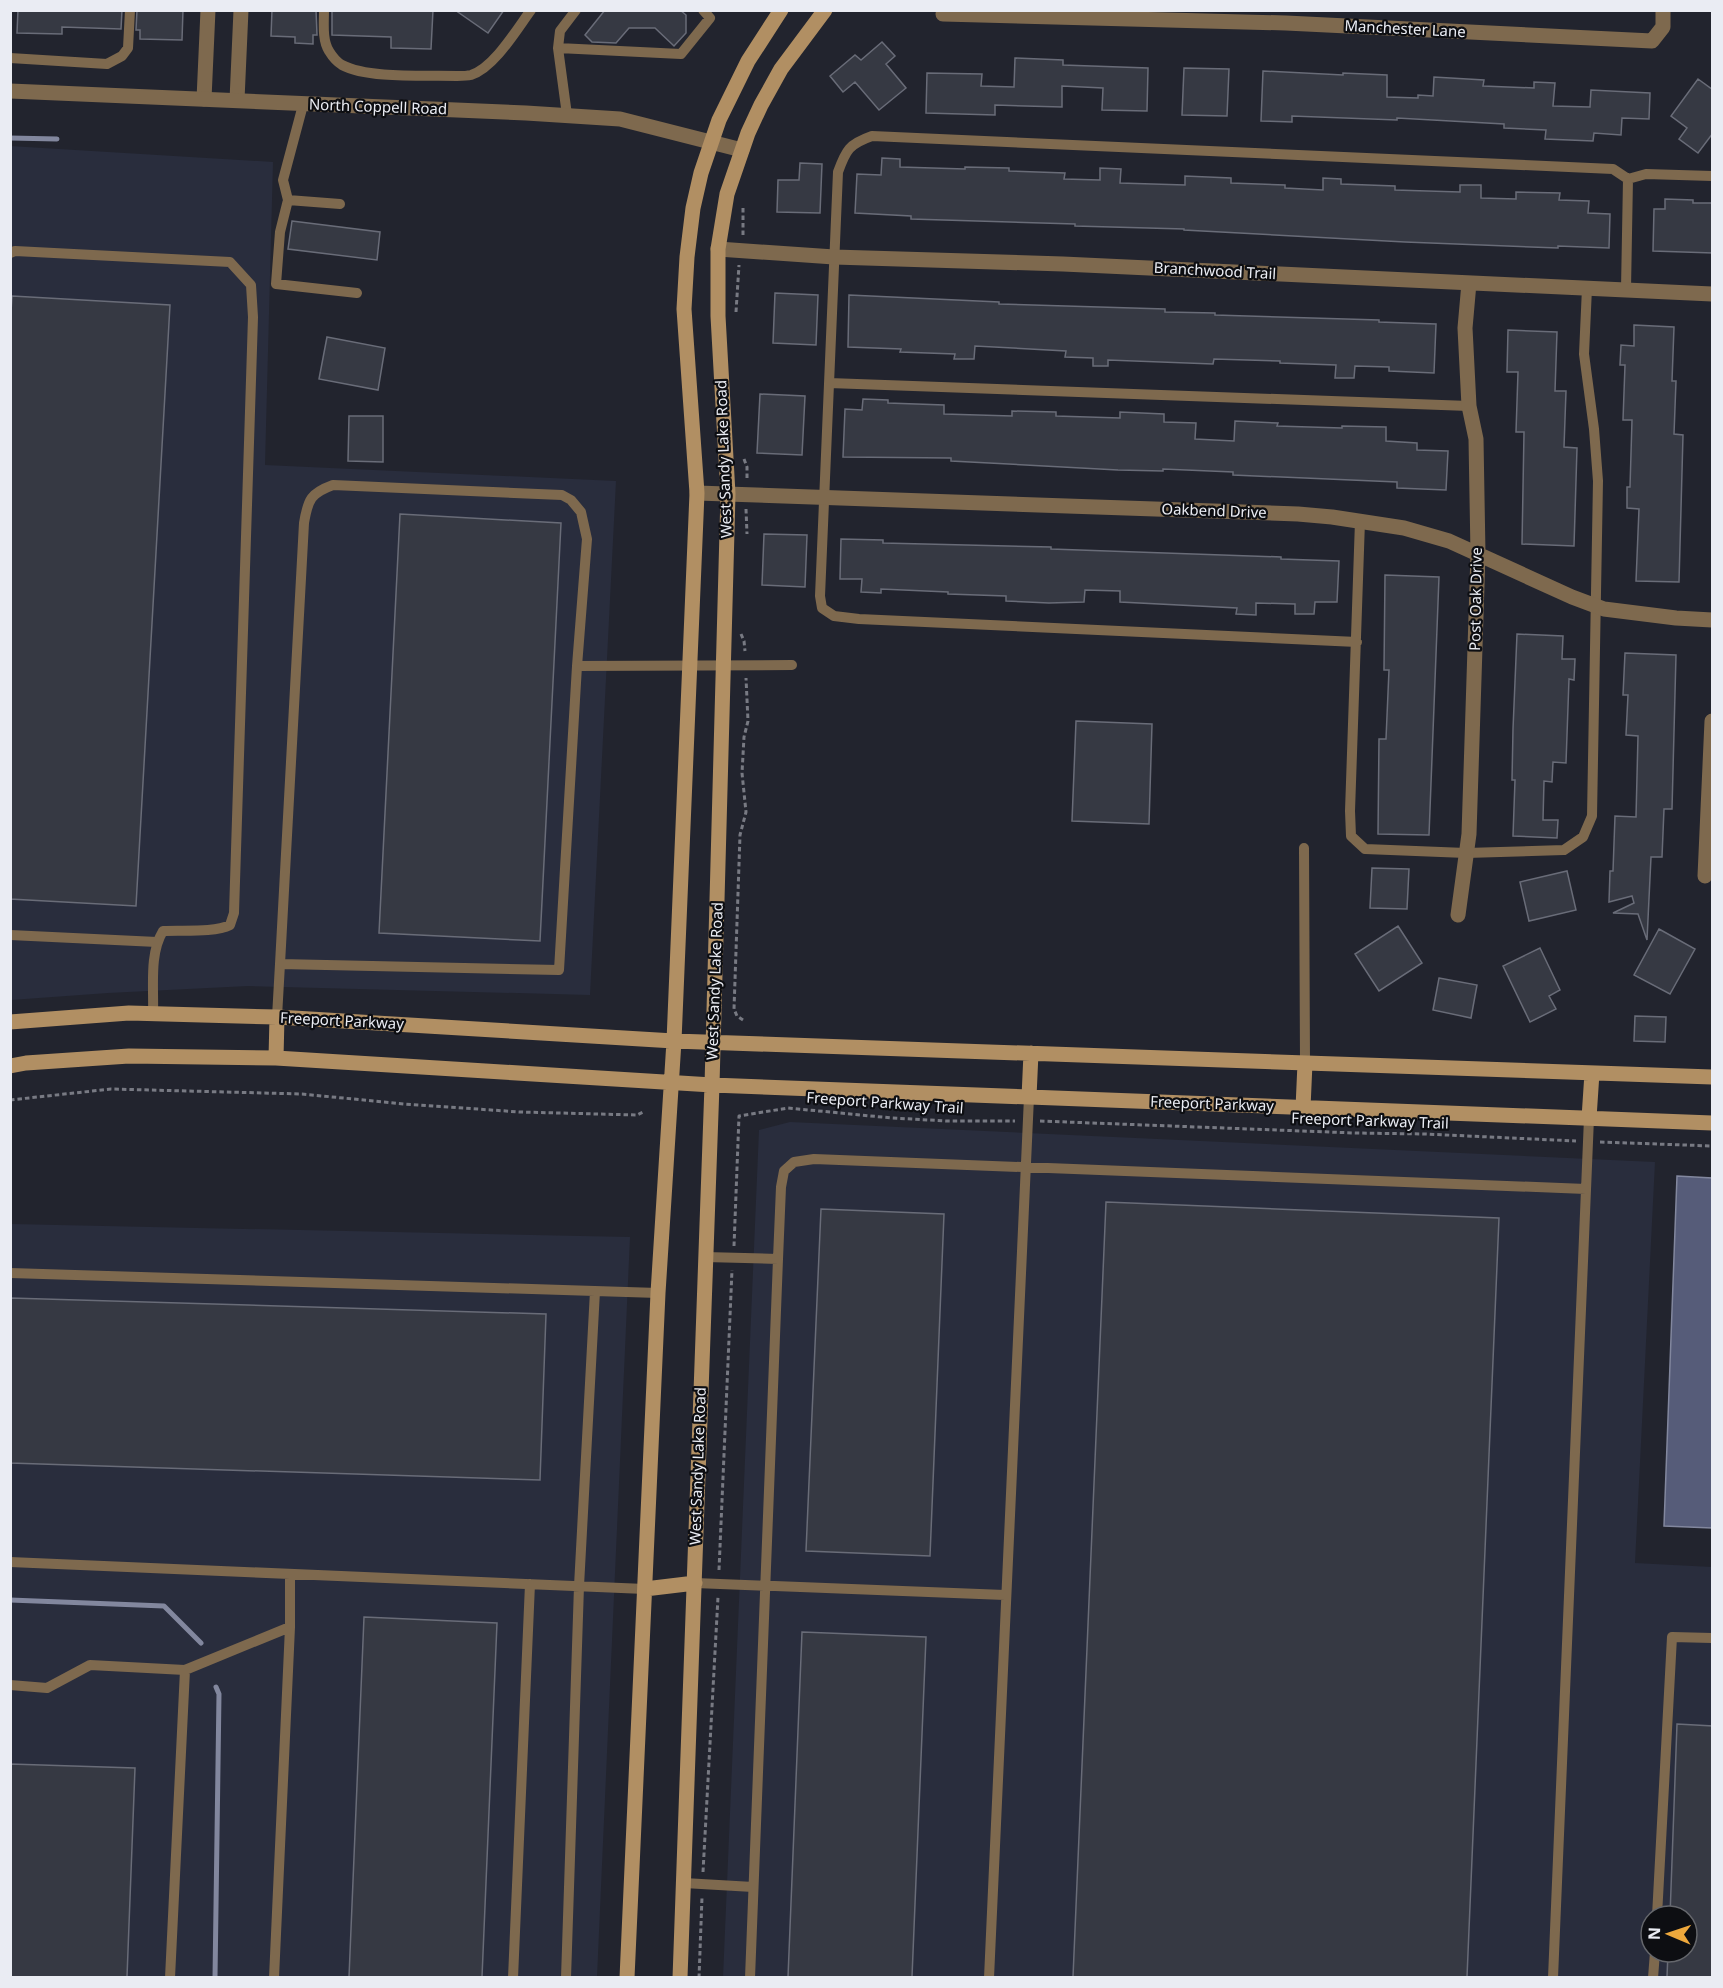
<svg xmlns="http://www.w3.org/2000/svg" width="1723" height="1988" viewBox="0 0 1723 1988" font-family="'Noto Sans',sans-serif">
<style>
.built{fill:#292d3d;fill-rule:evenodd}
.water{fill:#565c79;stroke:#82879e;stroke-width:1.5}
.lines{fill:none;stroke-linecap:round;stroke-linejoin:round}
.stream{stroke:#82879e;stroke-width:5}
.building{fill:#363943;stroke:#696c78;stroke-width:1.5}
.path{stroke:#787a83;stroke-width:3;stroke-dasharray:4.5 3;stroke-linecap:butt}
.service{stroke:#7e694e;stroke-width:10}
.minor{stroke:#7e694e;stroke-width:15}
.tertiary{stroke:#7e694e;stroke-width:15}
.secondary{stroke:#b18f63;stroke-width:15}
.labels{text-anchor:middle;stroke-width:4.5;stroke-linejoin:round;paint-order:stroke}
.street-label{font-size:15px;fill:#eaecf3;stroke:#0d0e12}
</style>
<rect width="100%" height="100%" fill="#22242e"/>
<path class="built" d="M10,146L273,162L265,465L616,481L590,995L248,986L108,993L11,1000Z
M790,1122L1655,1162L1635,1563L1712,1567V1977L723,1978L759,1130ZM1651,1916H1687V1952H1651Z
M11,1224L630,1237L597,1977L11,1978Z"/>
<path class="water" d="M1677,1176L1712,1178V1528L1664,1526Z"/>
<g class="lines">
<path class="stream" d="M10,138L57,139
M10,1600L164,1606L201,1643
M215,1978L219,1694L216,1687"/>
</g>
<path class="building" d="M18,10H122L121,29L62,27V34L17,33Z
M137,10H183L182,40L140,39V30H136Z
M272,10H316L317,35H313V44L295,43V37L271,36Z
M332,10H433L431,49L391,48V37L332,35Z
M455,10H504L488,33Z
M605,10H680L686,15V33L674,46L655,28H629L616,43L592,42L585,35Z
M882,42L895,56L886,64L906,88L879,110L855,82L843,92L830,76L855,55L861,60Z
M1015,58L1063,60V65L1148,68L1147,111L1102,110L1103,88L1062,86V107L995,105V115L926,113L927,73L982,74L981,86L1014,87Z
M1184,68L1229,69L1227,116L1182,115Z
M1263,71L1343,75V73L1387,75V97L1418,98V95L1433,96L1434,77L1484,80L1483,86L1534,88V82L1555,83L1553,106L1590,107L1591,90L1650,93L1649,119L1622,118L1621,135L1594,133L1593,141L1545,139L1546,130L1504,128V124L1397,118V120L1292,116V122L1261,121Z
M1698,79L1713,90V133L1698,153L1679,139L1687,128L1671,116Z
M882,158L900,159V167L965,169V167L1009,168V171L1065,173L1064,179L1100,180V168L1121,169L1120,183L1185,185V176L1231,178V183L1285,185V188L1323,190V178L1341,179V184L1395,186V190L1460,192V185H1481V198L1516,199V192L1560,193L1559,200L1589,201L1588,213L1610,214L1609,248L1558,246V248L1405,242L1184,230V229L1075,226V224L911,219V216L855,213L857,174L881,175Z
M800,163L822,164L820,213L777,212L778,180H799Z
M1665,199L1693,200V203H1713V253L1653,251L1654,209H1665Z
M292,221L380,232L377,260L288,249Z
M775,293L818,295L816,345L773,343Z
M849,295L999,302V304L1165,309V312L1215,313V315L1379,320V322L1436,324L1434,373L1389,371V367L1355,366L1354,378H1335L1336,365L1280,363V361L1214,359L1213,364L1108,360V366H1093V358L1065,357L1066,351L975,346L974,359H954L955,354L900,352L901,349L848,347Z
M12,296L170,305L136,906L10,899V328Z
M1634,325L1674,327L1672,381H1676L1674,434L1683,435L1679,582L1636,581L1639,509L1627,508V487H1630L1632,420H1623L1625,365H1620L1621,345L1634,346Z
M1508,330L1557,332L1555,391H1566L1564,447L1577,448L1574,546L1522,544L1524,432H1516L1518,372H1507Z
M327,337L385,348L378,390L319,379Z
M760,394L805,396L802,455L757,453Z
M863,399L888,400V403L944,405V414L1012,416V411L1056,412V416L1120,418V412L1164,414V422L1196,423L1195,439L1234,441L1235,421L1278,423L1277,426L1342,428V426L1386,427V441L1417,443V450L1448,451L1446,490L1397,488V482L1233,475V472L1163,469V471L1118,470L951,461V458L843,457L845,409L862,410Z
M349,416H383V462L348,461Z
M400,514L561,523L540,941L379,933Z
M764,534L807,535L805,587L762,585Z
M841,539L883,540V543L1051,547V549L1281,557V559L1339,561L1337,602H1315L1314,614H1295V604L1256,603V615L1236,614L1237,608L1120,602V591L1085,590L1084,602L1049,603L1006,601V596L948,594V592L881,589V593L861,592L862,579H840Z
M1385,575L1439,577L1429,835L1378,834L1379,739H1386L1389,670H1384Z
M1517,634L1563,636L1562,659H1575L1574,680L1569,679L1566,763L1553,762L1552,782L1544,781L1543,820H1558L1557,838L1513,836L1515,780H1512L1513,729Z
M1625,653L1676,655L1672,809H1664L1662,857H1651L1647,940L1638,914L1613,913L1634,903L1632,896L1609,902L1610,871H1613L1615,816L1636,817L1638,736L1626,735L1628,695H1623Z
M1076,721L1152,724L1149,824L1072,821Z
M1372,868L1409,869L1407,909L1370,908Z
M1567,871L1576,910L1529,921L1520,882Z
M1398,926L1422,963L1379,991L1355,954Z
M1659,929L1695,949L1670,994L1634,975Z
M1540,948L1560,990L1549,996L1556,1009L1530,1022L1503,966Z
M1439,978L1477,985L1471,1018L1433,1010Z
M1635,1016L1666,1017L1665,1042L1634,1041Z
M1106,1202L1499,1218L1467,1977H1073Z
M821,1209L944,1214L930,1556L806,1551Z
M10,1298L546,1314L540,1480L10,1463Z
M364,1617L497,1623L482,1977H349Z
M802,1632L926,1637L912,1977H788Z
M1677,1724L1713,1726V1977H1667L1668,1952H1687V1916H1670Z
M10,1764L135,1768L127,1977H10Z"/>
<g class="lines">
<path class="path" d="M743,208V235
M736,312L739,265
M744,459L747,467V478
M746,509L747,534
M741,634L744,641L745,651
M743,1020L737,1016L734,1009L740,835L746,812L742,773L744,737L748,721L746,678
M10,1100L111,1089L302,1094L404,1104L520,1112L637,1115L643,1112
M1040,1121L1355,1133L1425,1134L1576,1141
M1600,1142L1712,1146
M734,1246L739,1116L788,1108L892,1118L947,1121H1015
M719,1570L732,1270
M703,1872L718,1597
M699,1978L702,1897"/>
<path class="service" d="M324,10C324,23 322,40 329,51C332,56 337,62 342,65C368,79 426,75 457,76C461,76 467,76 471,75C494,68 517,29 531,10
M558,48L681,54L710,18L703,10
M10,58L107,64L122,56L128,48L130,10
M303,105L283,180L288,200L280,232L276,284L357,293
M567,115L558,48L560,31L576,10
M1628,179L1646,174L1712,176
M288,200L340,204
M10,253L15,251L230,262L251,285L253,317L234,913L230,925C215,933 182,930 163,931C149,954 154,987 153,1014
M829,383L1469,406
M1360,521L1350,811L1351,836L1365,849L1466,853L1564,850L1583,837L1592,816L1598,481L1594,429L1584,354L1587,288
M1357,642L859,619L834,616L822,608L820,596L838,172C846,150 849,144 872,136L1613,169L1628,179L1626,289
M1304,848L1305,1063
M10,935L157,942
M280,964L304,523C308,499 311,493 333,485L562,495L571,500L581,512L587,539L577,666
M277,1017L280,964L559,970L577,666L792,665
M705,1257L778,1259
M10,1273L658,1293
M10,1562L645,1589
M695,1583L1005,1595
M290,1627V1575
M10,1685L47,1688L90,1665L185,1670L290,1627L274,1978
M684,1883L753,1887
M1657,1916L1672,1637L1712,1638
M170,1978L185,1670
M513,1978L530,1584
M566,1978L579,1586L595,1291
M750,1978L778,1259L781,1187L784,1171L794,1162L814,1159L1586,1189
M989,1978L1029,1097
M1553,1978L1589,1118
M1653,1978L1655,1952"/>
<path class="minor" d="M943,14L1286,23L1652,41L1663,27V10
M204,99L208,10
M237,100L241,10
M718,249L834,257L1063,264L1712,294
M697,493L1298,514L1332,517L1404,528L1449,541L1572,597L1604,609L1676,618L1712,620
M1705,876L1712,721
M1458,915L1469,834L1478,554L1476,439L1469,406L1465,328L1469,283"/>
<path class="tertiary" d="M10,91L526,113L620,119L742,150"/>
<path class="secondary" d="M10,1022L129,1013L277,1017L674,1041L1712,1077
M276,1058L277,1017
M10,1066L26,1063L129,1056L276,1058L712,1085L1712,1123
M1029,1097L1031,1053
M1303,1108L1305,1063
M1589,1118L1592,1073
M645,1589L695,1583
M627,1978L658,1293L674,1041L697,493L684,309L687,257L693,208L701,173L719,120L748,61L781,10
M680,1978L712,1085L728,494L718,316V249L727,194L748,133L761,105L781,69L825,10"/>
</g>
<g class="labels">
<g class="street-label">
<text transform="translate(1405 29) rotate(3)" y="5">Manchester Lane</text>
<text transform="translate(378 107) rotate(2)" y="5">North Coppell Road</text>
<text transform="translate(1215 271) rotate(3)" y="5">Branchwood Trail</text>
<text transform="translate(724 459) rotate(-92)" y="5">West Sandy Lake Road</text>
<text transform="translate(1214 511) rotate(2)" y="5">Oakbend Drive</text>
<text transform="translate(1476 599) rotate(-89)" y="5">Post Oak Drive</text>
<text transform="translate(715 981) rotate(-88)" y="5">West Sandy Lake Road</text>
<text transform="translate(342 1021) rotate(3)" y="5">Freeport Parkway</text>
<text transform="translate(885 1103) rotate(4)" y="5">Freeport Parkway Trail</text>
<text transform="translate(1212 1104) rotate(2)" y="5">Freeport Parkway</text>
<text transform="translate(1370 1121) rotate(2)" y="5">Freeport Parkway Trail</text>
<text transform="translate(698 1466) rotate(-88)" y="5">West Sandy Lake Road</text>
</g>
</g>
<rect width="1723" height="1988" fill="none" stroke="#eaecf3" stroke-width="24"/>
<g transform="translate(1669 1934) rotate(272)"><circle r="28" fill="#0d0e12" stroke="#65676c" stroke-width="1.5"/>
<path d="M0-4.5L10 22L0 15L-10 22Z" fill="#eea83c"/>
<text y="-9" font-size="16" font-weight="bold" text-anchor="middle" fill="#eaecf3">N</text>
</g>
</svg>
